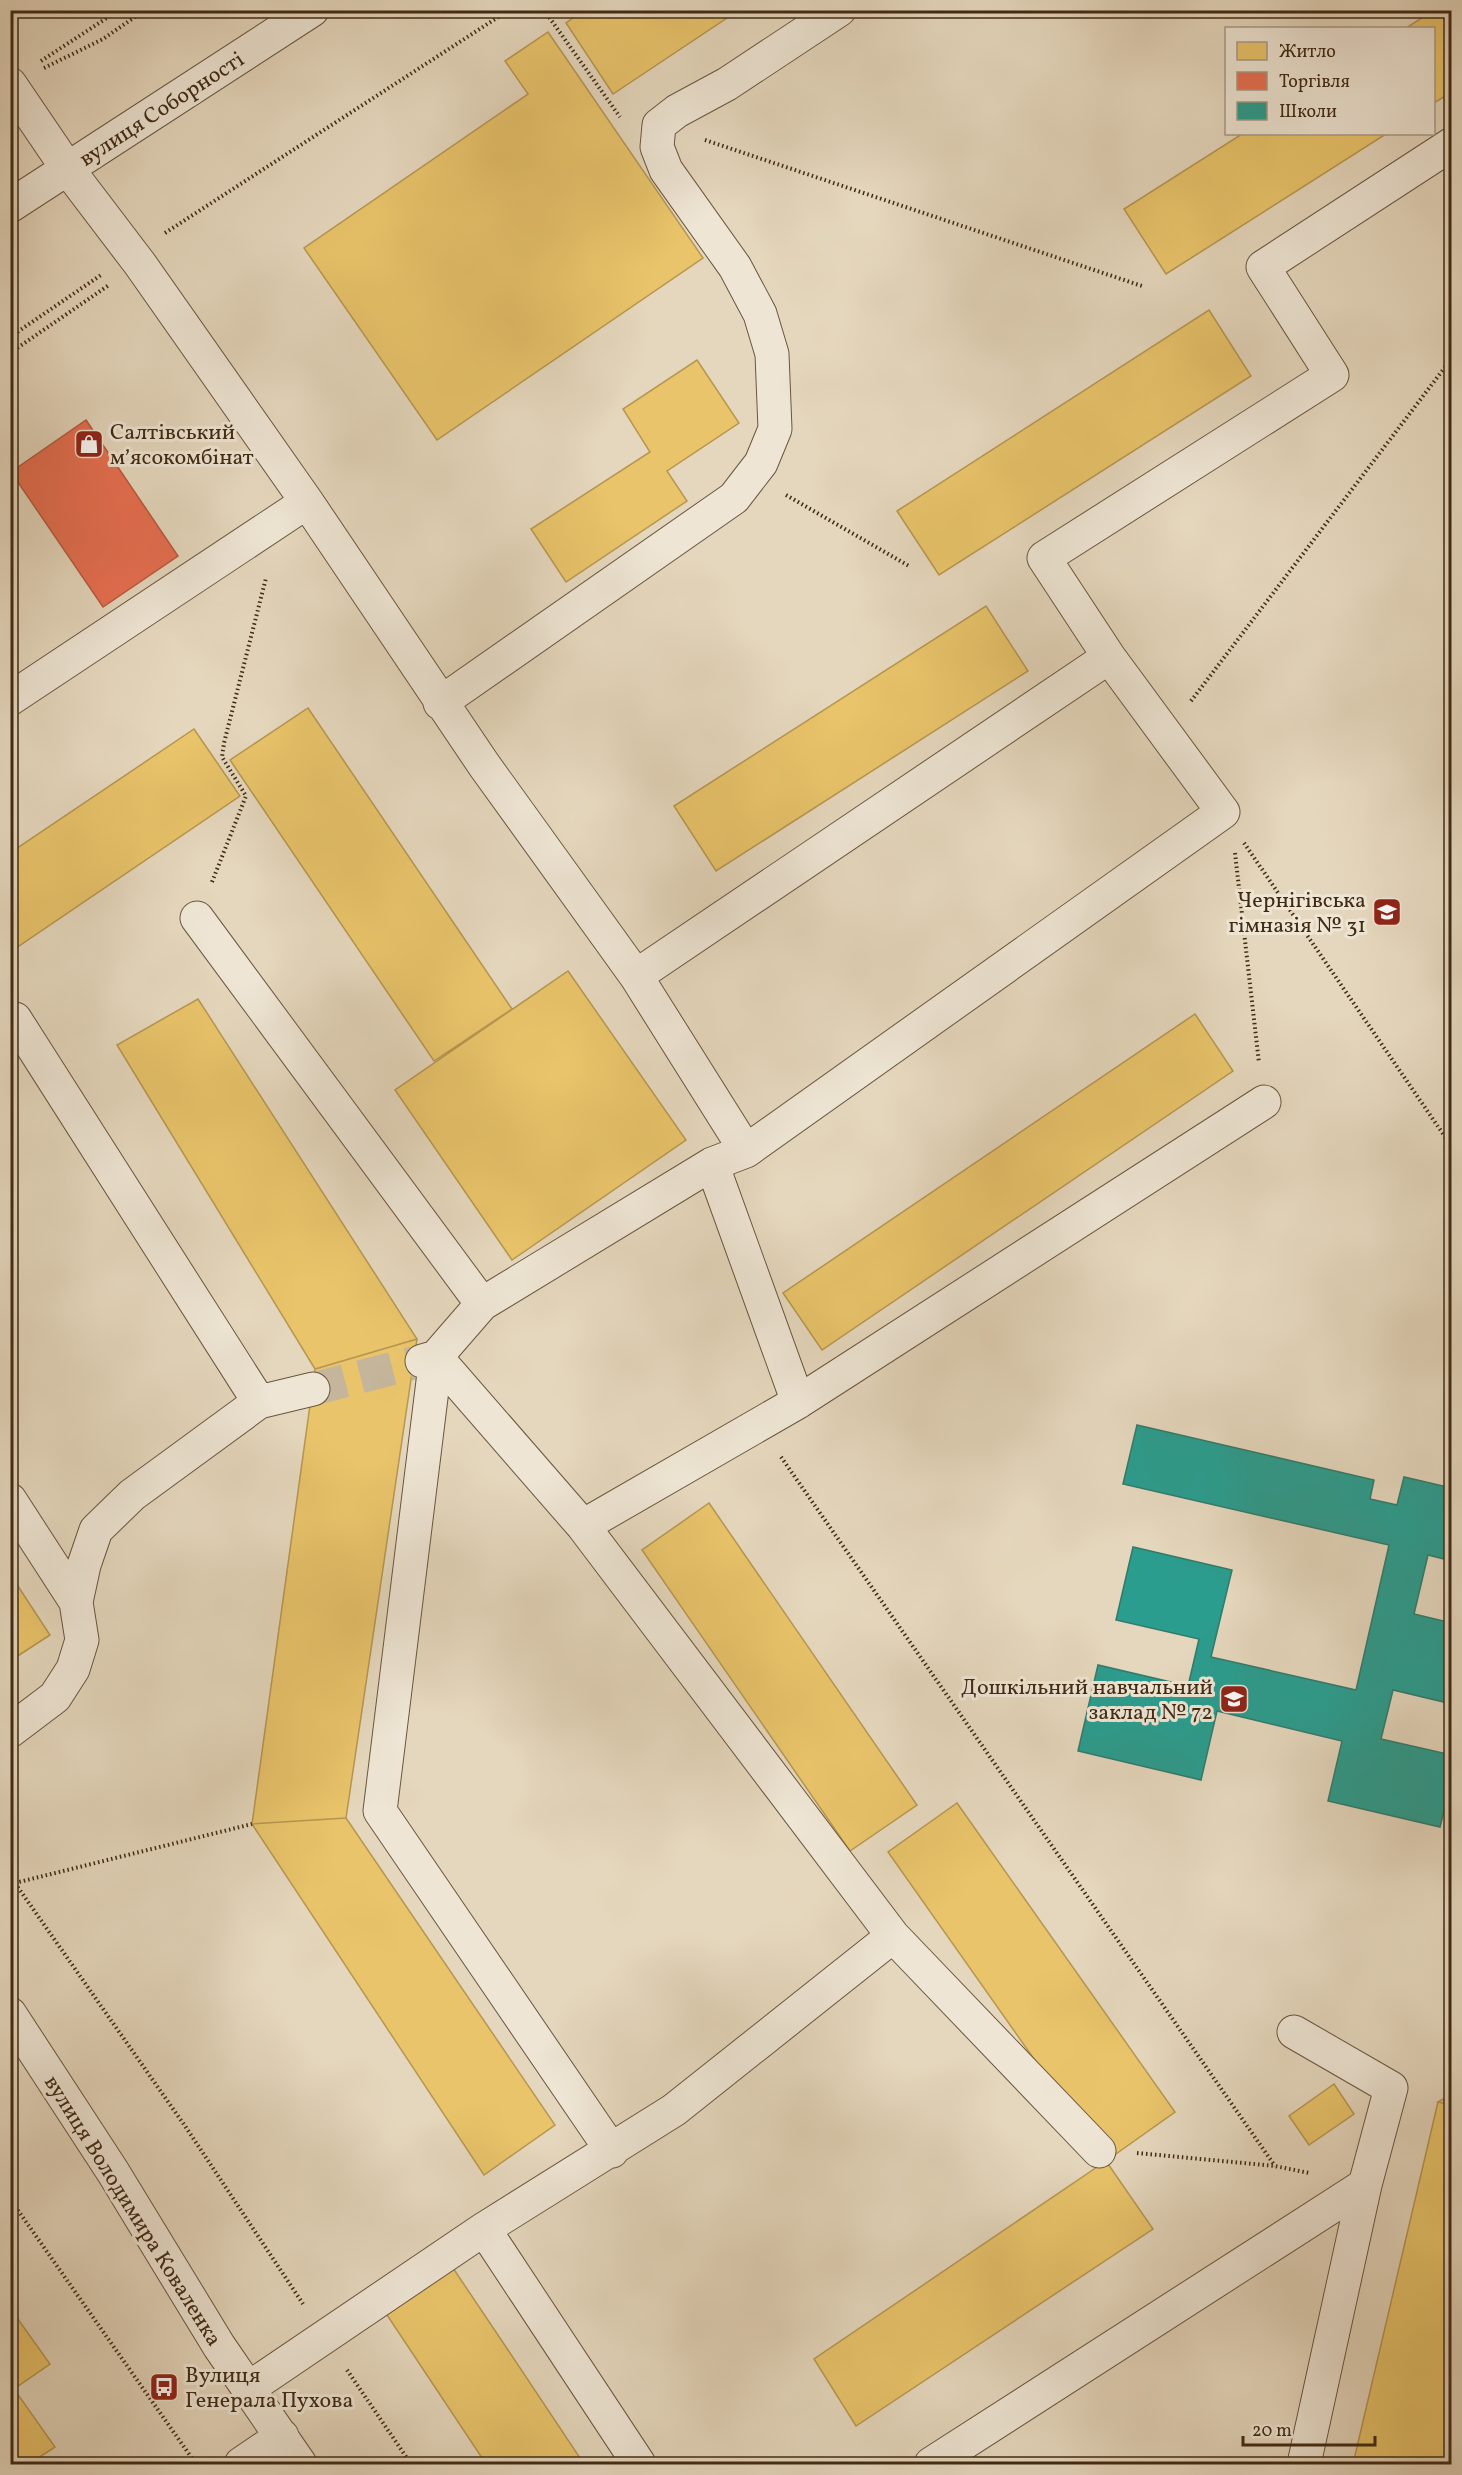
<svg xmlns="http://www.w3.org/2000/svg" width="1462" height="2475" viewBox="0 0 1462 2475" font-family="Vollkorn,serif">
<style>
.homes{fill:#e9c46a;stroke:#b69650;stroke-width:1.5}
.shops{fill:#e76f51;stroke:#b55b3f;stroke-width:1.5}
.schools{fill:#2a9d8f;stroke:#317b6a;stroke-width:1.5}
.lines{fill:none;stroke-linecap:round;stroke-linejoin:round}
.minor-tunnel{stroke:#c4b59b;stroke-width:33;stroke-dasharray:33 16;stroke-linecap:butt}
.minor-casing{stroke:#69563f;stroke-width:35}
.path{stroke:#402b15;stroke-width:4;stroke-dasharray:1.5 3;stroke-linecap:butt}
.minor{stroke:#eee5d4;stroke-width:33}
.labels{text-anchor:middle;stroke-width:6;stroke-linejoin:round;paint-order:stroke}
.street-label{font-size:22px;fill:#402b15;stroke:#eee5d4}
.poi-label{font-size:22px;fill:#402b15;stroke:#eee5d4;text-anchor:start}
</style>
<rect width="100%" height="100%" fill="#e5d7bd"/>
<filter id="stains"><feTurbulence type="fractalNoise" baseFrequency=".00333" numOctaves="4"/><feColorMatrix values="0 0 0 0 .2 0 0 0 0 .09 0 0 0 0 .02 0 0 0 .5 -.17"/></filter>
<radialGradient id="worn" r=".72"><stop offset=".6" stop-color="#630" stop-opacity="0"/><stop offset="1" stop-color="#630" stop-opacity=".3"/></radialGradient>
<path class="homes" d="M584,10H739L613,94L566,23Z
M1434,10H1438L1452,32V92L1434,103V28H1406Z
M548,32L703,258L437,440L304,248L528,94L505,61Z
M1242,134H1386L1166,274L1124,209Z
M1209,310L1251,376L939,575L897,511Z
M697,360L739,423L667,471L687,501L566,582L531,529L650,452L623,409Z
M986,606L1028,671L716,871L674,806Z
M308,708L512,1009L434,1061L230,760Z
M194,729L240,796L10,952V853Z
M568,971L686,1140L512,1260L395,1090Z
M198,999L417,1339L315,1369L117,1045Z
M1195,1014L1233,1071L822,1350L783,1293Z
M417,1339L346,1818L252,1824L315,1369Z
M709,1503L917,1805L850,1851L642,1550Z
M10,1574L50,1635L10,1661Z
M957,1803L1175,2112L1106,2161L888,1852Z
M346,1818L555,2125L484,2175L252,1824Z
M1334,2084L1354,2114L1309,2145L1289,2116Z
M1452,2094V2105L1438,2102Z
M1438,2102L1452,2105V2464H1353Z
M1106,2161L1153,2229L856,2426L814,2359Z
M453,2268L508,2350L584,2464H486L385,2312Z
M10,2308L50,2364L14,2389L55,2447L38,2458L43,2464H10Z"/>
<path class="shops" d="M86,420L178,556L103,607L11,472Z"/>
<path class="schools" d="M1137,1425L1374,1480L1370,1499L1397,1505L1404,1477L1452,1488V1561L1428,1555L1414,1614L1452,1623V1704L1393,1690L1381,1739L1452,1755V1779L1440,1827L1328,1801L1342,1741L1217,1711L1201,1780L1078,1751L1098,1665L1188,1686L1199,1639L1116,1620L1133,1547L1232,1570L1211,1657L1356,1690L1389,1545L1123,1484Z"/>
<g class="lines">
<path class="minor-tunnel" d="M313,1389L414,1363"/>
<g class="minor-casing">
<path id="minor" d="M10,84L67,168L140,264L307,502L484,765L636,976L746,1151L712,1164L482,1304L197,918
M10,206L312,10
M10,699L307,502
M440,703L734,498L761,463L775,429L772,354L760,314L735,267L666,170L657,147L659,125L677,111L727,84L839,10
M636,976L1109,657L1044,558L1332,375L1263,267L1452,144
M10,1022L15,1019L259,1402L132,1495L96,1530L84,1565L76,1602L82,1640L73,1669L55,1697L10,1731
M746,1151L1223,812L1109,657
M712,1164L798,1402
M482,1304L436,1357L380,1811L612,2151
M422,1361L436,1357L583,1526
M259,1402L313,1389
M10,1500L76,1602
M893,1936L1099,2151
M10,2014L113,2172L219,2346L300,2464
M1294,2032L1391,2088L1365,2185L1304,2464
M484,2229L639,2464
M249,2388L484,2229L674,2110L893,1936L583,1526L798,1402L1264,1102
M241,2464L282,2436
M931,2464L1365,2185"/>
</g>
<path class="path" d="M544,10L620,117
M41,61L119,10
M44,68L103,39L145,10
M705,140L1142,286
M165,233L509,10
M10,337L101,275
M10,353L109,285
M786,495L909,566
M1191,701L1452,358
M1244,843L1452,1147
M1235,853L1259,1063
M212,882L246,796L222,757L224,743L266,578
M781,1457L1275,2166
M10,1876L185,2126L303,2304
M15,1883L252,1824
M1137,2153L1275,2166L1309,2173
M10,2199L196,2464
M347,2370L411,2464"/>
<use href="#minor" class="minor"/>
</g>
<defs>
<g id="shop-square" transform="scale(1.5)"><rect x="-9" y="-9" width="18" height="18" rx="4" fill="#8f2418" stroke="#eee5d4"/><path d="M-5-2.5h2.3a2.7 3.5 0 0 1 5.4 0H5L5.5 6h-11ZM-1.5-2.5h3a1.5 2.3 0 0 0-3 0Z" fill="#fff"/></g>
<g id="school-square" transform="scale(1.5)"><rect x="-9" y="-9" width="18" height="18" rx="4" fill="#8f2418" stroke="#eee5d4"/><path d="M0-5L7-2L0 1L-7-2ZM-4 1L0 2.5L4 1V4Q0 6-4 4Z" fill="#fff"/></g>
<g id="bus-square" transform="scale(1.5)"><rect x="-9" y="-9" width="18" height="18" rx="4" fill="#8f2418" stroke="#eee5d4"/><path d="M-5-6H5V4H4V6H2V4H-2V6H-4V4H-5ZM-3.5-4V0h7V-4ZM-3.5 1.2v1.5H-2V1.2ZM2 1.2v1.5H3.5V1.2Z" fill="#fff"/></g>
</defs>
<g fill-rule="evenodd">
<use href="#shop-square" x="89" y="444"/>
<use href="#school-square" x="1387" y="912"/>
<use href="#school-square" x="1234" y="1699"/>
<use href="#bus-square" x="164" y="2387"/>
</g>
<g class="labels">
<g class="street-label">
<text transform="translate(161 108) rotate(-33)" y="8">вулиця Соборності</text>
<text transform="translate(134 2210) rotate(58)" y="8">вулиця Володимира Коваленка</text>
</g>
<g class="poi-label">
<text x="110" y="439">Салтівський<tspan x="110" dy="25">мʼясокомбінат</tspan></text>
<text x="1366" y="907" text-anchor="end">Чернігівська<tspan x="1366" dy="25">гімназія № 31</tspan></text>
<text x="1213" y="1694" text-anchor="end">Дошкільний навчальний<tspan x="1213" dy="25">заклад № 72</tspan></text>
<text x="185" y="2382">Вулиця<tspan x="185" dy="25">Генерала Пухова</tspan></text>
</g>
</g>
<rect width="1462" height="2475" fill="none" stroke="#e5d7bd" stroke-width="36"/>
<rect x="12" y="12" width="1438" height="2451" fill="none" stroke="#402b15" stroke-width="3"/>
<rect x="18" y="18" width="1426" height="2439" fill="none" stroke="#402b15" stroke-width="1.5"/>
<rect x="1225" y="27" width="210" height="108" fill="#eee5d4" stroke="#a89b88" stroke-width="1.5"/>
<rect x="1237" y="42" width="30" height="18" fill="#e9c46a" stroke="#a89b88" stroke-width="1.5"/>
<text x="1279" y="57" font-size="18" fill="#402b15">Житло</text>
<rect x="1237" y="72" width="30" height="18" fill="#e76f51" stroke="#a89b88" stroke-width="1.5"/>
<text x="1279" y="87" font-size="18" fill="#402b15">Торгівля</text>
<rect x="1237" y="102" width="30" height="18" fill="#2a9d8f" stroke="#a89b88" stroke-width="1.5"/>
<text x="1279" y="117" font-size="18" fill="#402b15">Школи</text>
<path d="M1243 2436v9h132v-9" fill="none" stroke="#402b15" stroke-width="3"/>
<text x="1252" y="2436" font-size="18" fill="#402b15" stroke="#eee5d4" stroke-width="4.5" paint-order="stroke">20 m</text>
<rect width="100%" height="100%" filter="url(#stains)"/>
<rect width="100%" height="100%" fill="url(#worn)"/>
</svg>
